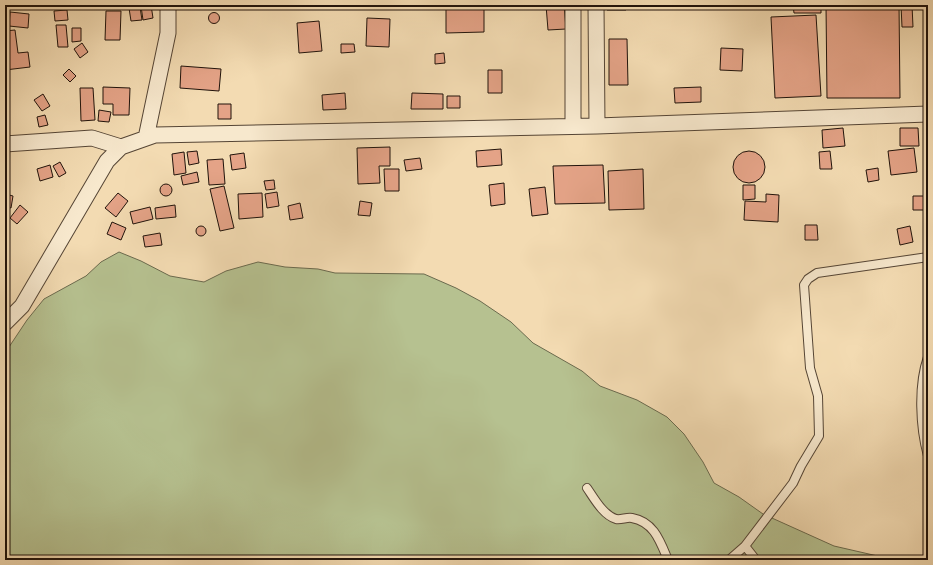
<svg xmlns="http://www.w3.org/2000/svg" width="933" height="565" viewBox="0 0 933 565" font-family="'IM FELL French Canon',serif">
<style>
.green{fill:#b6c190;stroke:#6b6a4e}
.building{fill:#e4a387;stroke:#20130b}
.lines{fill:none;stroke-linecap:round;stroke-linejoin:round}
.service-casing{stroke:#554535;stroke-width:10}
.minor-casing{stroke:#554535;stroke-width:17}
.service{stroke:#f7e8cd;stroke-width:8}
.minor{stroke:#f7e8cd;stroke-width:15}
</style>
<rect width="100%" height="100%" fill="#f3dbb2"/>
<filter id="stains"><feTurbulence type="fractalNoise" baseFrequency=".005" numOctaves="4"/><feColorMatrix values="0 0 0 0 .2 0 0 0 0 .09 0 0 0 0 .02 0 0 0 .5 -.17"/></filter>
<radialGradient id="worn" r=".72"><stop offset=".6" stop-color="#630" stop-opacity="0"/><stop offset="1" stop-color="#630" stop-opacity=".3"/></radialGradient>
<path class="green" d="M119,252L141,261L170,276L204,282L226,271L258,262L285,267L318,269L335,273L424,274L456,288L480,301L511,322L533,343L582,371L600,386L637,400L667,417L684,434L703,462L714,483L739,497L763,514L834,546L895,560H5V353L27,320L44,299L86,276L101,262Z"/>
<path class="building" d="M151,5L153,18L143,20L141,6Z
M546,5H564L566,29L548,30Z
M607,5H626V10H607Z
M793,5H821V13H794Z
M826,5H899L900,98H827Z
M901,5H912L913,27H902Z
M140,7L142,20L131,21L129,8Z
M446,9H484V32L446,33Z
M67,10L68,20L55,21L54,11Z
M106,11H121L120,40H105Z
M10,12L29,14L28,28L9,26Z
M208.5 18a5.5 5.5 0 1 1 11 0a5.5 5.5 0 1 1-11 0Z
M816,15L821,96L775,98L771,17Z
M367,18L390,19L389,47L366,46Z
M319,21L322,51L299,53L297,23Z
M56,25H66L68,47H58Z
M72,28H81V41L72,42Z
M15,30L18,53L28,52L30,67L5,70V31Z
M609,39H627L628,85H609Z
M82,43L88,52L80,58L74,49Z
M341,44H354L355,52L341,53Z
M721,48L743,49L742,71L720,70Z
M444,53L445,63L435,64V54Z
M181,66L221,69L219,91L180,88Z
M69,69L76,76L70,82L63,75Z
M488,70H502V93H488Z
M103,87L130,88L129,115H113V104H103Z
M701,87V102L675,103L674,88Z
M80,88H93L95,120L81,121Z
M345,93L346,109L323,110L322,95Z
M412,93L443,94V109H411Z
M43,94L50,106L42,111L34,100Z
M447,96H460V108H447Z
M218,104H231V119H218Z
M99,110L111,112L109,122L98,121Z
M45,115L48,125L39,127L37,117Z
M843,128L845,146L823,148L822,130Z
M900,128H918L919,146H900Z
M390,147V166H379L380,183L358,184L357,148Z
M914,148L917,172L891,175L888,151Z
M501,149L502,165L477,167L476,151Z
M733 167a16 16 0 1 1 32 0a16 16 0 1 1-32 0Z
M197,151L199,163L189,165L187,152Z
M830,151L832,169H820L819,152Z
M184,152L186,173L174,175L172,154Z
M244,153L246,168L232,170L230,155Z
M420,158L422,169L406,171L404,160Z
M223,159L225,184L209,185L207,160Z
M60,162L66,173L59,177L53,166Z
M50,165L53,177L40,181L37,169Z
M603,165L605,203L555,204L553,166Z
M878,168L879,180L868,182L866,170Z
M384,169H399V191H385Z
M643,169L644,209L609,210L608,171Z
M197,172L199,182L183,185L181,176Z
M274,180L275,189L266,190L264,181Z
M504,183L505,204L491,206L489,185Z
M160 190a6 6 0 1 1 12 0a6 6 0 1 1-12 0Z
M743,185H755V199L743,200Z
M224,186L234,228L220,231L210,189Z
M545,187L548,214L532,216L529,189Z
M277,192L279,206L267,208L265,194Z
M118,193L128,201L116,217L105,208Z
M262,193L263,217L239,219L238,194Z
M5,194L13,196L11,208L5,206Z
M766,194L779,195L778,222L744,220L745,201L766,202Z
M913,196H926V210H913Z
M360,201L372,203L370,216L358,215Z
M300,203L303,218L290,220L288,206Z
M20,205L28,212L17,224L10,218Z
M175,205L176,217L156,219L155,208Z
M150,207L153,219L133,224L130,212Z
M112,222L126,228L121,240L107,234Z
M805,225H817L818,240H805Z
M196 231a5 5 0 1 1 10 0a5 5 0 1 1-10 0Z
M910,226L913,242L900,245L897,229Z
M160,233L162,245L145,247L143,236Z"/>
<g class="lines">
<g class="service-casing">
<path id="service" d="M928,357C918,385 920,427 928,456
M587,488C594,498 603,515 616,519C621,520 627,517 632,518C654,522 660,541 668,560
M745,546L793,483L801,466L819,436L818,396L810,368L804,285L808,279L817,273L928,257
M729,560L745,546L756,560"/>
</g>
<g class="minor-casing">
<path id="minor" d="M573,5V126
M596,5L597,126
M146,138L168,33V5
M5,144L92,138L121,147
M5,323L22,306L107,161L121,147L155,135L597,126L928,114"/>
</g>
<use href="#service" class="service"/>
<use href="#minor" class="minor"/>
</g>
<rect width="933" height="565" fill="none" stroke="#f3dbb2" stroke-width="20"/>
<rect x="6" y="6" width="921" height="553" fill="none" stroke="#20130b" stroke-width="2"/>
<rect x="10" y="10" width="913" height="545" fill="none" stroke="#20130b"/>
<rect width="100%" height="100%" filter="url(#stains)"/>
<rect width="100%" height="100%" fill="url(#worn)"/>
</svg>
